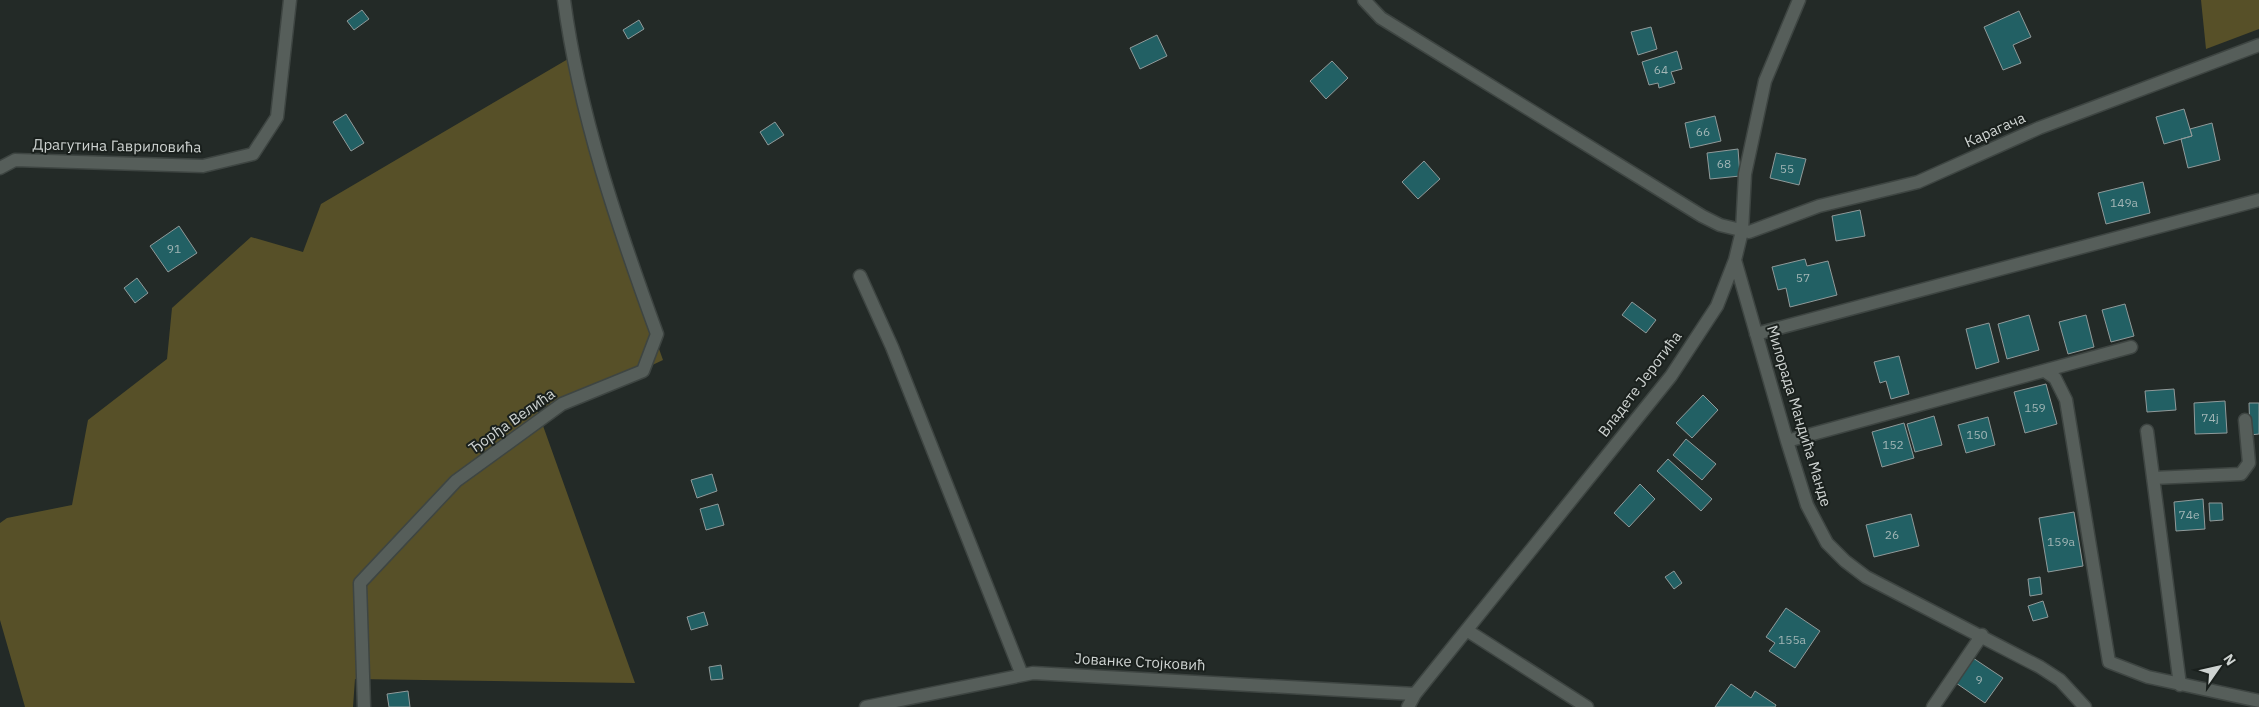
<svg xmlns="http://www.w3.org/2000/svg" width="2259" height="707" viewBox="0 0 2259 707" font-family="'IBM Plex Sans',sans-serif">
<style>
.green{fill:#575028}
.building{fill:#226064;stroke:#909a9a}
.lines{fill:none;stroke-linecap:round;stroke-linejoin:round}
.minor-casing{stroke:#3e4542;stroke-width:15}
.minor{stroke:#565e5a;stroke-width:12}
.labels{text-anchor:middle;stroke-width:4;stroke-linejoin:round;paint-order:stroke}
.number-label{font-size:12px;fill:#a3b6b6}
.street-label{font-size:15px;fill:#ced3d1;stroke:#1a201d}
</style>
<rect width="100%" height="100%" fill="#232a27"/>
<path class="green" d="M2201,0H2259V29L2206,49Z
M568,59L619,237L663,360L612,384L537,409L635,683L355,679L353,707H25L0,620V523L7,518L72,505L88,420L167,359L172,308L251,237L303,252L321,204Z"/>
<path class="building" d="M362,10L369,19L354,30L347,21Z
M2019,11L2031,37L2013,45L2021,63L2003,70L1984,27Z
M639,20L644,29L628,39L623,30Z
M1651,27L1657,49L1638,55L1631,32Z
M1157,35L1167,56L1140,69L1130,48Z
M1677,51L1682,69L1671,72L1675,83L1659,88L1658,83L1649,85L1642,62Z
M1332,61L1348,78L1326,99L1310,81Z
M2184,109L2192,136L2164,144L2156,117Z
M346,114L364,143L351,151L333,122Z
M1715,116L1721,141L1690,148L1685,123Z
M775,122L784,135L768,145L760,132Z
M2212,123L2220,160L2188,168L2181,139L2192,136L2190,129Z
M1738,149L1740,176L1710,179L1707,153Z
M1776,153L1806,159L1799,185L1770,178Z
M1424,161L1440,179L1418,199L1402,182Z
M2143,182L2150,213L2106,224L2098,193Z
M1860,210L1865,236L1836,241L1832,216Z
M179,226L197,253L168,272L150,246Z
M1805,259L1807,266L1828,261L1837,295L1790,307L1786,288L1778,290L1772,267Z
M137,278L148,293L135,303L124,288Z
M1632,302L1656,320L1646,333L1622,315Z
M2125,304L2134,336L2111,342L2102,310Z
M2029,315L2039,350L2007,359L1998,324Z
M2086,315L2094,347L2068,354L2059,322Z
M1989,323L1999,362L1976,369L1966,329Z
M1899,356L1909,394L1891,399L1886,381L1880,383L1874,362Z
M2046,384L2057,424L2025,433L2014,392Z
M2174,389L2176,410L2147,412L2145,391Z
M1703,395L1718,410L1692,438L1676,423Z
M2225,401L2227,433L2195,434L2194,403Z
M2249,403H2259V434L2250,435Z
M1934,416L1942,445L1915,452L1907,424Z
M1988,417L1995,445L1966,453L1958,425Z
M1904,423L1914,458L1882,467L1872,432Z
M1686,439L1716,464L1702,480L1673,455Z
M1668,459L1712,499L1701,511L1657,471Z
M712,474L717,491L697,498L691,480Z
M1640,484L1655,499L1629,527L1614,513Z
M2203,499L2205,529L2176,531L2174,502Z
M2209,503H2222L2223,520L2210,521Z
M718,504L724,525L706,530L700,509Z
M2074,512L2083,566L2048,572L2039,518Z
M1911,514L1919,546L1874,557L1866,525Z
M1674,571L1682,583L1674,589L1665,577Z
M2040,577L2042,594L2030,596L2028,579Z
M2043,601L2048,617L2033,621L2028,606Z
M1786,608L1820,631L1795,668L1769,651L1775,643L1766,637Z
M704,612L708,625L691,630L687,617Z
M1973,658L2003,678L1985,703L1956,683Z
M721,665L723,679L711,680L709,667Z
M1731,684L1751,698L1755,691L1776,705L1775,707H1715Z
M408,691L410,707H389L387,694Z"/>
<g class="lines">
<g class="minor-casing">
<path id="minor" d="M1364,0L1381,18L1702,216L1720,225L1749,232L1819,206L1918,182L2039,128L2259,45
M0,168L15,160L203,166L253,154L277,117L290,0
M1735,260L1787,441L1807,505L1827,543L1845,561L1866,577L2040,667L2060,680L2085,707
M860,276L892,347L1022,675
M1756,334L2259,200
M2045,371L2055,378L2066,400L2109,662L2148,677L2259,701
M2147,431L2180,685
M1787,441L2131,347
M2153,478L2241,474L2249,463L2245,420
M1468,631L1587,707
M364,707L360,583L456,481L562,404L643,371L657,334C618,227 579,114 564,0
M866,707L1033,673L1415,694
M1408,707L1415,694L1671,376L1717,306L1735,260L1742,231L1745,174L1765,81L1799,0
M1933,707L1982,635"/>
</g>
<use href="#minor" class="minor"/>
</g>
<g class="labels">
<g class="number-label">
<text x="1661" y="74">64</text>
<text x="1703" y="136">66</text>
<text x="1724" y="168">68</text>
<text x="1787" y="173">55</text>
<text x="2124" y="207">149a</text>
<text x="174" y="253">91</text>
<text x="1803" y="282">57</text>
<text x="2035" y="412">159</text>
<text x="2210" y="422">74j</text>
<text x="1977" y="439">150</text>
<text x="1893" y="449">152</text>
<text x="2189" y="519">74e</text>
<text x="1892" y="539">26</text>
<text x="2061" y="546">159a</text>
<text x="1792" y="644">155a</text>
<text x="1979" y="684">9</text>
</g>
<g class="street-label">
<text transform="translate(1995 130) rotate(-24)" y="5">Карагача</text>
<text transform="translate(117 146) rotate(1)" y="5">Драгутина Гавриловића</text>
<text transform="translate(1640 384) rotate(-53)" y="5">Владете Јеротића</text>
<text transform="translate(1799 416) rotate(73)" y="5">Милорада Мандића Манде</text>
<text transform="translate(512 421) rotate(-35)" y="5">Ђорђа Велића</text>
<text transform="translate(1140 662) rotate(3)" y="5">Јованке Стојковић</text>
</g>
</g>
<g transform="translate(2219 667) rotate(56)" stroke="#1a201d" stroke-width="4" paint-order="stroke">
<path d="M0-4L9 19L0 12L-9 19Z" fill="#ced3d1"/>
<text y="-8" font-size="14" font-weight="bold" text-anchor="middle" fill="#ced3d1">N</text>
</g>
</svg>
